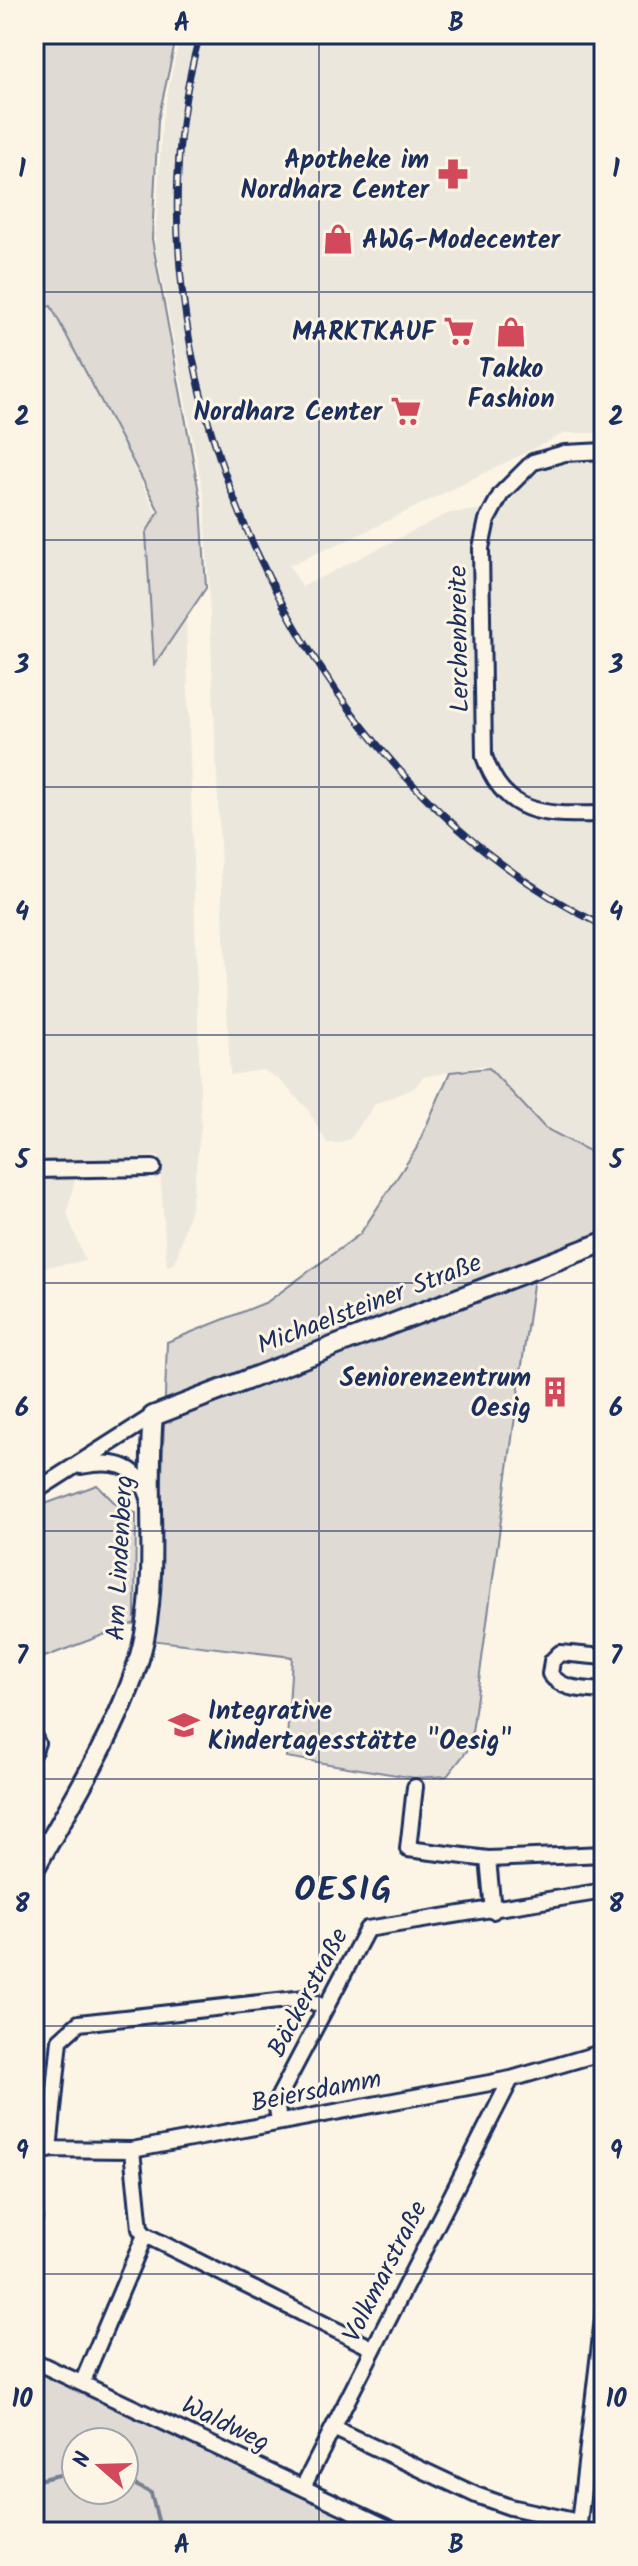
<svg xmlns="http://www.w3.org/2000/svg" width="638" height="2566" viewBox="0 0 638 2566" font-family="Kalam,sans-serif">
<style>
.built{fill:#ece7dc}
.green{fill:#dfdbd4;stroke:#7d8599;stroke-width:2;fill-rule:evenodd}
.lines{fill:none;stroke-linecap:round;stroke-linejoin:round}
.stream{stroke:#767f94;stroke-width:4}
.minor-casing{stroke:#1b2f5e;stroke-width:20}
.tertiary-casing{stroke:#1b2f5e;stroke-width:24}
.minor{stroke:#fcf5e5;stroke-width:14}
.tertiary{stroke:#fcf5e5;stroke-width:18}
.rail-casing{stroke:#1b2f5e;stroke-width:7}
.rail{stroke:#fcf5e5;stroke-width:4;stroke-dasharray:12;stroke-linecap:butt}
.grid{fill:none;stroke:#1b2f5e;stroke-width:2;stroke-opacity:0.55}
.labels{text-anchor:middle;stroke-width:6;stroke-linejoin:round;paint-order:stroke}
.poi-label{font-size:26px;font-weight:bold;fill:#1b2f5e;stroke:#fcf5e5;text-anchor:end}
.street-label{font-size:26px;fill:#1b2f5e;stroke:#fcf5e5}
.district-label{font-size:34px;font-weight:bold;letter-spacing:2px;fill:#1b2f5e;stroke:#fcf5e5}
.neatline{fill:none;stroke:#1b2f5e;stroke-width:3}
.grid-label{font-size:26px;text-anchor:middle;font-weight:bold;fill:#1b2f5e}
</style>
<rect width="100%" height="100%" fill="#fcf5e5"/>
<filter id="ink" filterUnits="userSpaceOnUse"><feTurbulence type="fractalNoise" baseFrequency=".0125" numOctaves="2"/><feDisplacementMap in="SourceGraphic" scale="16" xChannelSelector="R" yChannelSelector="G"/><feConvolveMatrix kernelMatrix="1 2 1 2 8 2 1 2 1" color-interpolation-filters="sRGB"/></filter>
<g filter="url(#ink)">
<path class="built" d="M180,34H604V433H565L357,536L289,565L302,587L449,513L506,507L526,480L553,464L604,460V1159L545,1128L485,1065L423,1077L414,1088L375,1104L350,1139L340,1143H327L307,1108L277,1078L263,1070L230,1075L205,503L155,243L162,121Z
M34,297L55,299L171,545L186,620L201,1127L191,1207L175,1263L167,1266L159,1156L79,1162L67,1213L85,1261L34,1269Z"/>
<path class="green" d="M34,34H177L158,120L152,239L201,503L206,588L154,665L146,533L159,511L51,306L34,307Z
M489,1068L545,1128L604,1159V1238L534,1277L470,1747L447,1776L415,1778L286,1757L292,1657L150,1640L158,1586L167,1342L267,1302L360,1234L416,1149L450,1072Z
M97,1485L121,1509L136,1513L135,1623L34,1661V1508Z
M34,2364L392,2532H34ZM76,2442H124V2490H76Z"/>
<g class="lines">
<path class="stream" d="M124,2479L151,2493L161,2532
M34,2481L76,2471"/>
<g class="minor-casing">
<path id="minor" d="M604,451L565,453L533,462L501,494L487,520L481,548L484,756C505,818 547,815 604,814
M34,1170L153,1168
M81,1466C111,1460 136,1462 148,1495
M34,1492L153,1416
M604,1657L560,1653L552,1661L550,1674C563,1691 584,1689 604,1691
M34,1737L37,1743L34,1751
M415,1787L408,1849L488,1859L493,1911
M488,1859L604,1854
M279,2121L276,2102L367,1929L604,1891
M34,2149L132,2150L511,2079L604,2052
M49,2150L60,2040L79,2023L305,1998L325,2008
M132,2150L140,2229L145,2235L372,2348
M34,2220L36,2150
M34,2361L397,2532
M83,2381L145,2235
M333,2428L476,2495L510,2507L579,2522
M303,2487L511,2079
M578,2532L604,2310"/>
</g>
<g class="tertiary-casing">
<path id="tertiary" d="M34,1870C71,1801 131,1711 145,1634C158,1563 146,1488 153,1416L604,1242"/>
</g>
<use href="#minor" class="minor"/>
<use href="#tertiary" class="tertiary"/>
<g class="rail-casing">
<path id="rail" d="M200,34C109,357 301,781 604,926"/>
</g>
<use href="#rail" class="rail"/>
</g>
</g>
<path class="grid" d="M319,34V2532M34,292H604M34,540H604M34,787H604M34,1035H604M34,1283H604M34,1531H604M34,1779H604M34,2026H604M34,2274H604"/>
<defs>
<g id="pharmacy-bare" transform="scale(2.4)"><path d="M-2-6h4v4h4v4h-4v4h-4v-4h-4v-4h4Z" fill="#d1495b" stroke="#fcf5e5" stroke-width="2.5" paint-order="stroke"/></g>
<g id="shop-bare" transform="scale(2.4)"><path d="M-5-2.5h2.3a2.7 3.5 0 0 1 5.4 0H5L5.5 6h-11ZM-1.5-2.5h3a1.5 2.3 0 0 0-3 0Z" fill="#d1495b" stroke="#fcf5e5" stroke-width="2.5" paint-order="stroke"/></g>
<g id="supermarket-bare" transform="scale(2.4)"><path d="M-6-5.5h2.5l.6 2H6L4.5 2H-2.5L-4.4-4H-6ZM-1.5 3.2a1.3 1.3 0 1 0 .1 0ZM3 3.2a1.3 1.3 0 1 0 .1 0Z" fill="#d1495b" stroke="#fcf5e5" stroke-width="2.5" paint-order="stroke"/></g>
<g id="building-bare" transform="scale(2.4)"><path d="M-4-6H4V6H1V3H-1V6H-4ZM-2.5-4.3h1.7v1.8h-1.7ZM.8-4.3h1.7v1.8H.8ZM-2.5-1h1.7V.8h-1.7ZM.8-1h1.7V.8H.8Z" fill="#d1495b" stroke="#fcf5e5" stroke-width="2.5" paint-order="stroke"/></g>
<g id="school-bare" transform="scale(2.4)"><path d="M0-5L7-2L0 1L-7-2ZM-4 1L0 2.5L4 1V4Q0 6-4 4Z" fill="#d1495b" stroke="#fcf5e5" stroke-width="2.5" paint-order="stroke"/></g>
</defs>
<g fill-rule="evenodd">
<use href="#pharmacy-bare" x="453" y="174"/>
<use href="#shop-bare" x="338" y="239"/>
<use href="#supermarket-bare" x="459" y="331"/>
<use href="#shop-bare" x="511" y="332"/>
<use href="#supermarket-bare" x="406" y="411"/>
<use href="#building-bare" x="555" y="1392"/>
<use href="#school-bare" x="184" y="1725"/>
</g>
<g class="labels">
<g class="poi-label">
<text x="429" y="168">Apotheke im<tspan x="429" dy="30">Nordharz Center</tspan></text>
<text x="362" y="248" text-anchor="start">AWG-Modecenter</text>
<text x="435" y="340">MARKTKAUF</text>
<text x="511" y="377" text-anchor="middle">Takko<tspan x="511" dy="30">Fashion</tspan></text>
<text x="382" y="420">Nordharz Center</text>
<text x="531" y="1386">Seniorenzentrum<tspan x="531" dy="30">Oesig</tspan></text>
<text x="208" y="1719" text-anchor="start">Integrative<tspan x="208" dy="30">Kindertagesstätte "Oesig"</tspan></text>
</g>
<g class="street-label">
<text transform="translate(458 639) rotate(-91)" y="9">Lerchenbreite</text>
<text transform="translate(369 1303) rotate(-21)" y="9">Michaelsteiner Straße</text>
<text transform="translate(119 1558) rotate(-87)" y="9">Am Lindenberg</text>
<text transform="translate(307 1992) rotate(-62)" y="9">Bäckerstraße</text>
<text transform="translate(316 2090) rotate(-11)" y="9">Beiersdamm</text>
<text transform="translate(384 2271) rotate(-63)" y="9">Volkmarstraße</text>
<text transform="translate(226 2423) rotate(26)" y="9">Waldweg</text>
</g>
<g class="district-label">
<text x="344" y="1900">OESIG</text>
</g>
</g>
<rect width="638" height="2566" fill="none" stroke="#fcf5e5" stroke-width="88"/>
<g transform="translate(100 2466) rotate(290)"><circle r="38" fill="#fcf5e5" stroke="#a2a6af" stroke-width="2"/>
<path d="M0-6L14 30L0 20L-14 30Z" fill="#d1495b"/>
<text y="-12" font-size="22" font-weight="bold" text-anchor="middle" fill="#1b2f5e">N</text>
</g>
<rect x="44" y="44" width="550" height="2478" class="neatline"/>
<g class="grid-label">
<text x="182" y="31">A</text>
<text x="456" y="31">B</text>
<text x="22" y="177">1</text>
<text x="616" y="177">1</text>
<text x="22" y="425">2</text>
<text x="616" y="425">2</text>
<text x="22" y="673">3</text>
<text x="616" y="673">3</text>
<text x="22" y="920">4</text>
<text x="616" y="920">4</text>
<text x="22" y="1168">5</text>
<text x="616" y="1168">5</text>
<text x="22" y="1416">6</text>
<text x="616" y="1416">6</text>
<text x="22" y="1664">7</text>
<text x="616" y="1664">7</text>
<text x="22" y="1912">8</text>
<text x="616" y="1912">8</text>
<text x="22" y="2159">9</text>
<text x="616" y="2159">9</text>
<text x="22" y="2407">10</text>
<text x="616" y="2407">10</text>
<text x="182" y="2553">A</text>
<text x="456" y="2553">B</text>
</g>
</svg>
